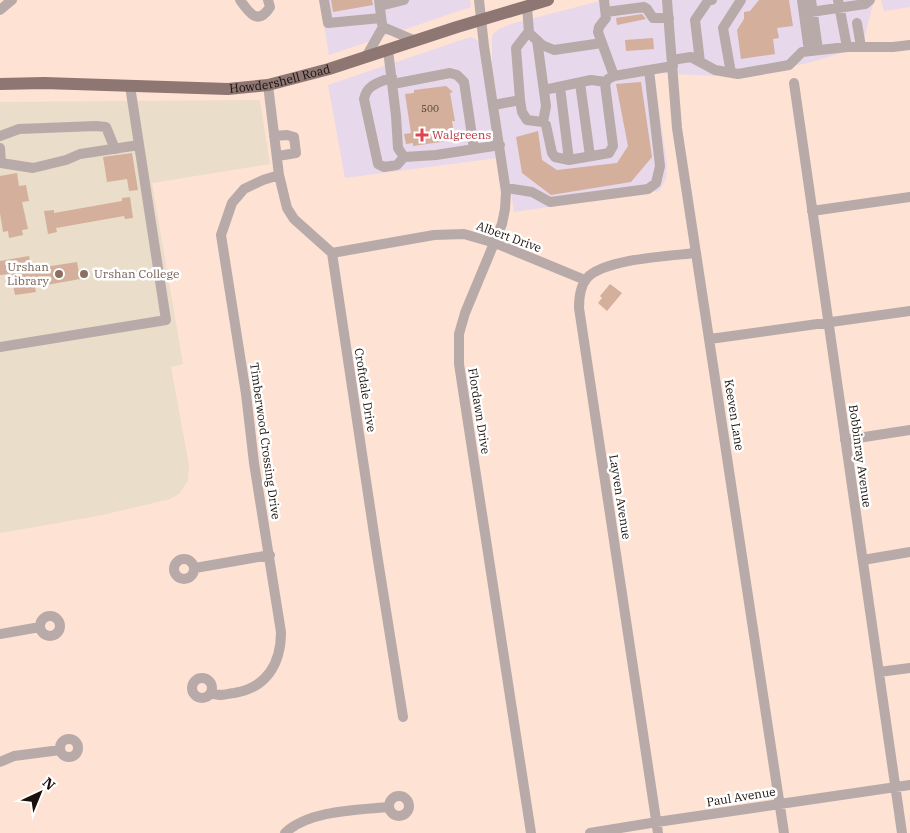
<svg xmlns="http://www.w3.org/2000/svg" width="910" height="833" viewBox="0 0 910 833" font-family="'IBM Plex Serif',serif">
<style>
.commercial{fill:#e8d8eb}
.education{fill:#eaddc9}
.building{fill:#d3af9c}
.lines{fill:none;stroke-linecap:round;stroke-linejoin:round}
.minor{stroke:#b8aaa8;stroke-width:10}
.major{stroke:#8e7673;stroke-width:12}
.health-dot{fill:#e0444e;stroke:#fff;stroke-width:2}
.education-dot{fill:#8d6e63;stroke:#fff;stroke-width:2}
.labels{text-anchor:middle;stroke-width:5;stroke-linejoin:round;paint-order:stroke}
.number-label{font-size:10px;fill:#48382f}
.street-label{font-size:12px;fill:#19100b;stroke:#fff}
.health-label{font-size:12px;fill:#be3a42;stroke:#fff;text-anchor:start}
.education-label{font-size:12px;fill:#785e54;stroke:#fff;text-anchor:end}
</style>
<rect width="100%" height="100%" fill="#fee2d3"/>
<path class="commercial" d="M320,0H470L471,7L329,55Z
M604,0H874L862,47L808,63L737,77L654,73L667,165L666,179L659,191L514,212L492,65V35L499,29L511,24Z
M881,0H910V7L884,11Z
M470,37L476,39L479,43L497,158L345,178L328,85Z"/>
<path class="education" d="M258,100L260,101L270,164L152,183L183,364L171,367L189,465L188,480L180,493L170,499L98,516L0,533V102Z"/>
<path class="building" d="M331,0H372L373,5L333,12Z
M759,0H789L793,26L777,28L779,38L773,39L775,54L741,59L737,30L744,19V12L750,11Z
M642,14L646,19L617,25L616,18Z
M653,38L654,49L626,51L625,40Z
M641,82L652,157L631,182L551,195L522,173L516,137L538,131L542,160L557,170L617,163L628,146L616,84Z
M446,86L453,92L450,93L455,121H452L455,140L413,146V143L406,144L404,134L411,133L405,94L414,93V90Z
M132,153L138,190L129,191L127,179L107,182L103,157Z
M17,173L19,186L26,185L29,201L22,202L28,229L22,230L23,235L9,238L8,231L3,232L0,213V176Z
M130,197L133,218L125,219L124,216L56,228L57,232L48,234L44,211L54,210V213L122,201V198Z
M29,256L32,269L77,262L80,279L35,287L36,292L15,295L11,274L0,275V261Z
M610,284L622,293L607,311L598,303L602,298L600,296Z"/>
<g class="lines">
<path class="minor" d="M240,0C249,13 258,26 270,7L268,0
M324,0L328,23L381,18
M379,0L382,24
M479,0L484,46L506,192L505,209L502,224L465,313L459,334V364L531,833
M604,0L606,18L599,27L598,32L614,76L649,70
M667,0L677,128L784,833
M802,0L809,51
M811,0L818,50
M838,0L847,47
M380,6L404,0
M527,6L529,33L542,45L554,50L602,43
M0,10L12,0
M606,12L644,7L647,9L653,18H669
M804,13L865,4L870,0
M857,23L861,47
M537,40L546,106L543,122
M388,50L396,116L398,148L404,157L436,155L500,145
M366,57L383,27L416,41
M672,60L691,57L715,70L738,74L789,65L802,52L847,47H893L910,45
M700,62L695,20L708,1L712,0
M731,73L723,28L741,0
M392,77C379,83 367,84 364,99L378,164L384,167L397,165L404,157
M580,83L590,156
M794,83L902,833
M393,84L450,73L457,75L464,82L474,149
M268,85L279,175L287,208L294,219L332,253L377,554L403,717
M560,87L569,160
M544,90L591,80L606,82
M520,100L522,112L527,120L543,122L546,125L552,153L555,157L569,160L609,153L613,146L605,84L608,79L614,76
M494,105L520,100L516,48L529,31
M0,136L19,129L96,126L106,127L115,149
M274,136L287,135L294,137L296,153L278,156
M0,148L1,163L33,168L66,160L80,154L139,145
M506,188L532,192L550,202L648,189L656,183L660,166L649,70L673,66
M812,211L910,197
M332,253L434,235L464,234L495,243L585,280
M710,339L910,311
M0,347L166,320L130,86
M845,440L910,430
M174 569a10 10 0 1 1 20 0a10 10 0 1 1-20 0Z
M863,560L910,552
M195,568L270,555
M40 626a10 10 0 1 1 20 0a10 10 0 1 1-20 0Z
M0,634L40,627
M879,672L910,668
M192 688a10 10 0 1 1 20 0a10 10 0 1 1-20 0Z
M211,693C218,697 226,694 234,693C267,688 281,663 281,632L254,463L246,394L221,235L232,203L244,189L263,180L279,175
M60 748a9 9 0 1 1 18 0a9 9 0 1 1-18 0Z
M0,762L14,756L60,750
M389 806a10 10 0 1 1 20 0a10 10 0 1 1-20 0Z
M285,833C309,810 358,810 389,807
M590,833L657,822L910,785
M658,833L579,308C579,298 580,286 587,278C604,259 669,256 696,253"/>
<path class="major" id="s1" d="M0,84L44,83L228,89L268,85L329,69L457,27L548,0"/>
</g>
<path class="health-dot" d="M419.5 127.5h5v5h5v5h-5v5h-5v-5h-5v-5h5z"/>
<g class="education-dot">
<circle cx="59" cy="274" r="5"/>
<circle cx="84" cy="274" r="5"/>
</g>
<g class="labels">
<g class="number-label">
<text x="430" y="112">500</text>
</g>
<g class="street-label">
<text dy="4" stroke="none"><textPath href="#s1" startOffset="281">Howdershell Road</textPath></text>
<text transform="translate(509 237) rotate(20)" y="4">Albert Drive</text>
<text transform="translate(365 390) rotate(81)" y="4">Croftdale Drive</text>
<text transform="translate(479 411) rotate(81)" y="4">Flordawn Drive</text>
<text transform="translate(734 415) rotate(81)" y="4">Keeven Lane</text>
<text transform="translate(265 441) rotate(82)" y="4">Timberwood Crossing Drive</text>
<text transform="translate(860 456) rotate(82)" y="4">Bobbinray Avenue</text>
<text transform="translate(620 497) rotate(81)" y="4">Layven Avenue</text>
<text transform="translate(741 797) rotate(-9)" y="4">Paul Avenue</text>
</g>
<g class="health-label">
<text x="432" y="139">Walgreens</text>
</g>
<g class="education-label">
<text x="49" y="271">Urshan<tspan x="49" dy="14">Library</tspan></text>
<text x="94" y="278" text-anchor="start">Urshan College</text>
</g>
</g>
<g transform="translate(40 793) rotate(44)" stroke="#ffffff" stroke-width="4" paint-order="stroke">
<path d="M0-4L9 19L0 12L-9 19Z" fill="#19100b"/>
<text y="-8" font-size="14" font-weight="bold" text-anchor="middle" fill="#19100b">N</text>
</g>
</svg>
